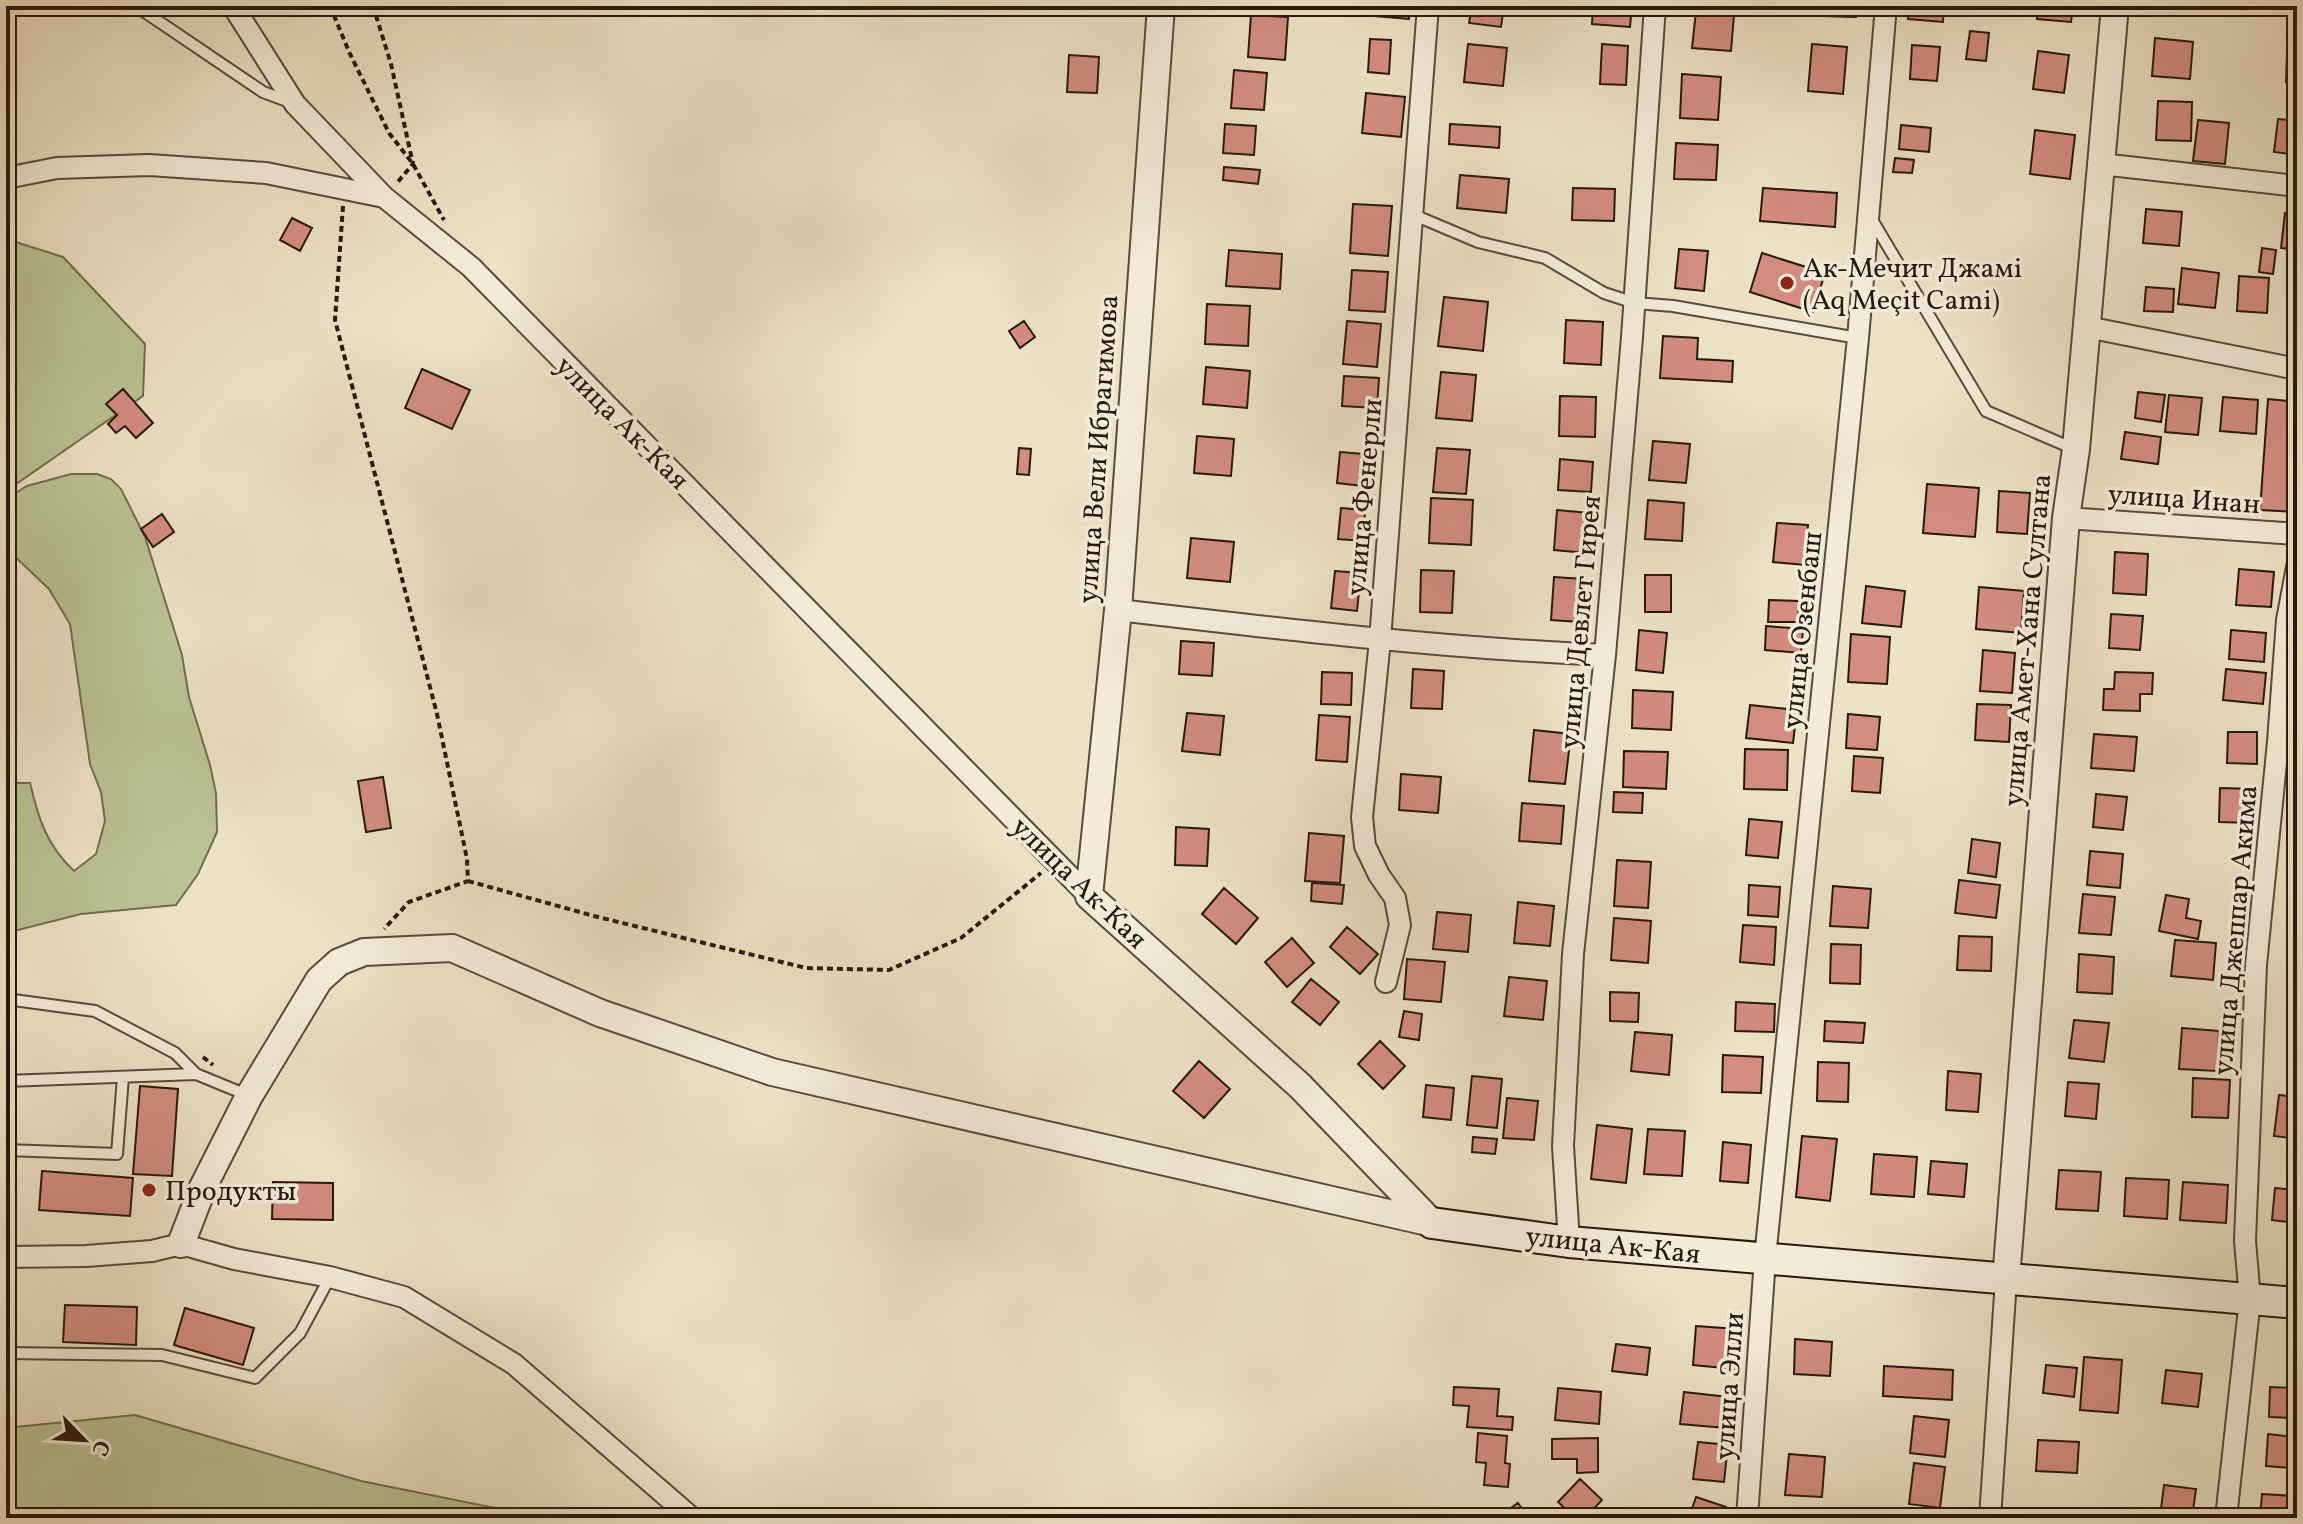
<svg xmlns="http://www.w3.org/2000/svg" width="2303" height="1524" viewBox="0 0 2303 1524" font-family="Vollkorn,serif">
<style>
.green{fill:#bac394;stroke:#716e50;stroke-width:2}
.building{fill:#d38d80;stroke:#28180c;stroke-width:2}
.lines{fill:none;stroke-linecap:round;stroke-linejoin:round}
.service-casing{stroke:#594a3a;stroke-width:14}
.minor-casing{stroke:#594a3a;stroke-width:24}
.tertiary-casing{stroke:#594a3a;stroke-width:30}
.secondary-casing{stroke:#28180c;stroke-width:34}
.path{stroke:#28180c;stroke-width:4;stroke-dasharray:6 4;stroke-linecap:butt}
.service{stroke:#f3ecd9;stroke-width:10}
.minor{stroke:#f3ecd9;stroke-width:20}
.tertiary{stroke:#f3ecd9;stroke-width:26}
.secondary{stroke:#f3ecd9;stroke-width:30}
.poi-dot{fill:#8f2418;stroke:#f3ecd9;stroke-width:3}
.labels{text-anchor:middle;stroke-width:7;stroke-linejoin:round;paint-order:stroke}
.poi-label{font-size:28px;fill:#28180c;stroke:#f3ecd9;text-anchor:start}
.street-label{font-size:28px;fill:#28180c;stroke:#f3ecd9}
</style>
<rect width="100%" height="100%" fill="#ede2c5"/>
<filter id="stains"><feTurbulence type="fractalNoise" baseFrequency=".0025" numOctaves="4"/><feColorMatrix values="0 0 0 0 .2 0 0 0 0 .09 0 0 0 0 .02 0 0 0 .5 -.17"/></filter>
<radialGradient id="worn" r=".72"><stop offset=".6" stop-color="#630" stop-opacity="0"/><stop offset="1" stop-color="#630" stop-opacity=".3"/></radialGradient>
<path class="green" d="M6,239L63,257L145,344L143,396L6,491Z
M71,474H97L111,479L121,489L145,537L182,655L189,697L210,765L216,793L217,832L198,874L176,905L81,914L6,933V790L17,783H30C38,818 47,846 74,871L96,854L105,821L101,792L90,764L70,624L49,589L9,551L6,539V499L27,486Z
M135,1415L361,1481L545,1518H6V1428Z"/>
<path class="building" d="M1375,6H1410L1409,19L1375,16Z
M1472,6H1504L1501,27L1469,23Z
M1593,6H1632L1630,27L1592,24Z
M1822,6H1856V17L1822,16Z
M1909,6H1944L1943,22L1908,19Z
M2038,6H2073L2071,22L2037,19Z
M2165,6H2198L2197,14L2165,12Z
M1696,11L1734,15L1731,51L1692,48Z
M1251,15L1288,17L1285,60L1248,57Z
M1970,31L1989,33L1986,61L1966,59Z
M2155,38L2193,42L2190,79L2152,76Z
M1370,39L1391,40L1389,74L1368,72Z
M1468,44L1507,48L1503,86L1464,82Z
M1602,44L1628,46L1626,85L1600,84Z
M1812,44L1847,47L1843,94L1808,91Z
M1912,45L1940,47L1937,81L1910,79Z
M2038,51L2069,55L2064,93L2033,89Z
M2287,52L2297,53V83L2286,82Z
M1069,55L1099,57L1097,93L1067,92Z
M1234,70L1267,73L1264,110L1231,108Z
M1682,74L1721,77L1718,120L1680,118Z
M1366,93L1405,97L1401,137L1362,133Z
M2158,101L2192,102L2191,141L2156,140Z
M2278,119L2297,121V155L2274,152Z
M2198,120L2229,123L2225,164L2193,161Z
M1225,124L1256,126L1254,155L1223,153Z
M1450,124L1500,127L1499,148L1449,144Z
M1901,125L1931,128L1929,152L1899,149Z
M2035,130L2075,135L2070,179L2030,174Z
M1676,143L1718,145L1716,180L1674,179Z
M1895,158L1914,160L1912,173L1893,172Z
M1224,167L1260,170L1258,184L1223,180Z
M1460,175L1509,179L1506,213L1457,208Z
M1573,188L1615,189L1614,221L1572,220Z
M1763,188L1837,193L1835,227L1760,221Z
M1353,204L1392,206L1388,256L1350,253Z
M2146,209L2182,212L2179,246L2143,243Z
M2285,213L2297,215V250L2281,248Z
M292,218L312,228L300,251L280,240Z
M2262,248L2276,250L2273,274L2259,272Z
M1679,249L1708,251L1704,291L1675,288Z
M1229,250L1282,254L1280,289L1226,286Z
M1762,253L1825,273L1813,312L1750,292Z
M2182,268L2219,273L2215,308L2178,304Z
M1352,270L1388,272L1385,312L1349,310Z
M2239,276L2269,278L2267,313L2237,311Z
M2146,287L2174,289L2173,312L2144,311Z
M1444,297L1488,302L1483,351L1438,346Z
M1207,304L1250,306L1248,346L1205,344Z
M1566,320L1603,322L1601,365L1564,363Z
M1024,321L1035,337L1020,348L1009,331Z
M1347,321L1381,324L1377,367L1343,364Z
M1663,336L1698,338L1697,359L1733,361L1732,382L1660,378Z
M1206,367L1250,371L1247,408L1203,404Z
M422,369L470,390L452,429L405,408Z
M1441,372L1476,375L1472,421L1436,418Z
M1344,376L1379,378L1377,408L1342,406Z
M123,389L153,423L136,438L125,426L116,433L108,424L117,415L106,404Z
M2138,392L2165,395L2161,422L2135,418Z
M2169,395L2202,398L2198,435L2165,432Z
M1560,396L1596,397L1595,437L1559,436Z
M2223,397L2258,400L2256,434L2220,431Z
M2268,399L2297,402V512L2260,510Z
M2125,432L2161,437L2158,464L2121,459Z
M1197,436L1234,439L1231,476L1194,473Z
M1653,441L1690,444L1686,483L1649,480Z
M1019,448L1031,449L1029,475L1017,474Z
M1437,448L1470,450L1466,494L1433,492Z
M1340,452L1375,455L1372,487L1337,483Z
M1560,459L1593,462L1591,492L1558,490Z
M1927,484L1979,488L1975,537L1923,533Z
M1999,491L2030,493L2027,534L1997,532Z
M1431,498L1473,500L1471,545L1429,543Z
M1648,500L1684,503L1682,541L1645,539Z
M1341,508L1365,510L1363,541L1338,539Z
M1557,510L1589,513L1586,553L1554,550Z
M162,514L174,532L153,547L141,529Z
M1777,523L1808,525L1805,565L1773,562Z
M1191,538L1234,542L1230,582L1187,578Z
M2115,552L2148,554L2146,595L2113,593Z
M2239,569L2274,572L2271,607L2236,605Z
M1421,570L1454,571L1452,613L1420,612Z
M1335,571L1361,573L1357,611L1331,608Z
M1645,575H1671V612H1645Z
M1554,577L1583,579L1580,622L1551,620Z
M1866,586L1905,591L1901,627L1862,623Z
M1979,587L2024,591L2021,633L1976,629Z
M1769,600L1799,601L1798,622H1768Z
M2111,614L2143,616L2140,650L2109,648Z
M1766,626L1803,629L1801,653L1765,650Z
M1639,630L1667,633L1663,673L1636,670Z
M2231,630L2266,633L2264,662L2229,659Z
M1851,634L1890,637L1887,684L1848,682Z
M1181,641L1214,643L1212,676L1179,674Z
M1983,650L2015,653L2012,693L1980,691Z
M1413,669L1444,671L1442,709L1411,708Z
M2226,669L2266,673L2263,704L2223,700Z
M1322,672L1352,673L1351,705L1321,704Z
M2115,672L2153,673L2152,694H2140V711L2103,710L2104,689H2114Z
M1633,690L1673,692L1671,730L1632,728Z
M1977,704L2011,705L2009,742L1975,740Z
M1750,705L1797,710L1793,743L1746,738Z
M1187,713L1224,716L1220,755L1182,751Z
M1848,714L1880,717L1877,750L1846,748Z
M1319,715L1350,717L1347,762L1316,760Z
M1534,730L1571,734L1565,784L1529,781Z
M2228,732H2257V764L2227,763Z
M2094,734L2137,737L2134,771L2091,768Z
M1745,749L1788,750L1787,790L1744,789Z
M1624,751L1668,752L1666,789L1623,787Z
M1854,756L1883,758L1880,793L1852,791Z
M1401,774L1441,777L1438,813L1399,810Z
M383,777L391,828L366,832L358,781Z
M2220,788L2255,789L2254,823L2219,822Z
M1614,792L1643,793L1642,813L1613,812Z
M2096,794L2127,797L2123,830L2093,827Z
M1522,803L1564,806L1561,844L1519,841Z
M1749,819L1782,822L1778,858L1746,855Z
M1176,827L1209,829L1207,866L1175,865Z
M1309,833L1344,836L1340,883L1305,881Z
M1972,839L2000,843L1996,877L1968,873Z
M2090,851L2123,854L2120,888L2087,885Z
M1617,860L1651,862L1648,908L1614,906Z
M1959,880L2000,885L1996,918L1955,913Z
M1312,883L1344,885L1342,904L1311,901Z
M1749,885L1780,887L1778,917L1748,915Z
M1833,886L1871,889L1868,928L1830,926Z
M1224,888L1258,918L1236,944L1202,914Z
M2083,894L2115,897L2111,935L2079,933Z
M2166,895L2189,899L2186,918L2201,921L2198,939L2159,931Z
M1518,902L1554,906L1550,946L1514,943Z
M1437,912L1471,915L1468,952L1433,949Z
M1614,918L1651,921L1648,963L1611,960Z
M1743,925L1776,927L1774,965L1740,962Z
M1347,927L1378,954L1360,974L1330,947Z
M1959,936L1992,937L1991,971L1957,970Z
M1292,938L1314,963L1287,987L1265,962Z
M2175,940L2216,943L2213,980L2171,976Z
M1831,944L1861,945L1860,984L1830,983Z
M2079,954L2114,957L2112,994L2077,992Z
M1407,959L1445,962L1441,1002L1404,999Z
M1509,977L1547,981L1543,1020L1504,1016Z
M1311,979L1339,1002L1320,1025L1292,1002Z
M1610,992L1639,993L1638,1022L1610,1021Z
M1736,1002L1775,1004L1774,1032L1735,1031Z
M1404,1011L1422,1014L1419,1040L1399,1037Z
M2074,1020L2109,1023L2104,1062L2069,1058Z
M1825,1021L1865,1023L1863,1043L1824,1041Z
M2182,1028L2219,1031L2217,1071L2179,1069Z
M1635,1032L1672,1035L1669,1075L1631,1071Z
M1380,1041L1405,1066L1383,1089L1358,1064Z
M1723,1055L1763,1057L1761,1093L1722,1092Z
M1199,1061L1230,1089L1204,1118L1173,1091Z
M1818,1062L1849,1063L1848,1102L1817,1101Z
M1948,1071L1981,1074L1978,1112L1946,1110Z
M1472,1076L1502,1079L1497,1128L1467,1125Z
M2193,1078L2230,1080L2228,1118L2192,1117Z
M2068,1082L2099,1084L2096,1119L2065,1116Z
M1426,1085L1454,1088L1451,1120L1423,1117Z
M140,1086L178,1089L172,1176L133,1174Z
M2279,1095L2297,1097V1139L2274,1136Z
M1507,1098L1538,1101L1534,1140L1503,1138Z
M1597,1125L1632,1129L1626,1183L1591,1179Z
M1648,1129L1685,1131L1682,1176L1644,1174Z
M1802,1136L1837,1139L1830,1201L1796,1197Z
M1473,1137L1497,1139L1495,1154L1472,1152Z
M1723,1142L1751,1145L1748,1183L1720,1181Z
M1874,1154L1917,1157L1914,1197L1871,1194Z
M1931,1161L1967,1164L1964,1197L1928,1194Z
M2059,1170L2101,1172L2098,1211L2056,1209Z
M42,1171L133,1178L130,1216L39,1210Z
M2126,1178L2169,1180L2167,1219L2124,1216Z
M273,1182L333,1183V1220L272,1219Z
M2183,1182L2228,1185L2226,1223L2180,1220Z
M2275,1188L2297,1190V1223L2272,1220Z
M65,1305L137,1307L136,1345L63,1342Z
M185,1308L254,1328L243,1365L174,1345Z
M1696,1326L1737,1329L1734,1369L1693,1365Z
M1795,1339L1832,1342L1830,1376L1794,1374Z
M1616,1344L1650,1348L1647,1375L1612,1371Z
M2084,1357L2122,1360L2118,1413L2080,1410Z
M2046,1365L2077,1368L2074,1397L2043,1393Z
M1884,1366L1953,1370L1952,1400L1883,1396Z
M2166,1370L2202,1374L2198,1407L2162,1403Z
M1454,1387L1499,1389L1497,1416L1513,1417L1512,1430L1467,1427L1469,1406L1453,1405Z
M2270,1387L2297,1388V1418L2269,1417Z
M1558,1388L1601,1392L1599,1424L1555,1420Z
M1684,1392L1728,1397L1725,1428L1680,1424Z
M1914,1416L1949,1420L1945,1457L1910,1453Z
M1478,1433L1507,1436L1505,1463L1510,1464L1508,1487L1484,1485L1486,1463L1476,1462Z
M2268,1434L2295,1437L2292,1468L2266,1466Z
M1598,1438V1472L1577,1473V1459H1552V1439Z
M2038,1440L2079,1442L2077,1473L2036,1471Z
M1698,1442L1728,1445L1724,1482L1693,1479Z
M1789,1454L1825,1457L1822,1497L1785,1495Z
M1914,1463L1945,1467L1940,1508L1909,1504Z
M1580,1479L1602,1500L1585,1518H1575L1558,1502Z
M2164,1485L2196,1489L2192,1518L2160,1517Z
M2262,1494L2294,1496L2293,1518H2260Z
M1696,1497L1726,1507L1723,1518H1689Z
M1518,1503L1529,1518H1498V1517Z
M1772,1510L1817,1514V1518H1772Z
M2030,1511L2056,1512L2055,1518H2030Z"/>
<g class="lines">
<g class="service-casing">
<path id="service" d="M136,6L263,92L290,102
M1414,215L1478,242L1545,258L1604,293L1635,303L1673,306L1858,338
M1871,218L1986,411L2074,449
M6,999L95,1011L175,1053L196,1074
M6,1081L196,1074L247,1095
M6,1150L117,1154L123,1077
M6,1353L162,1355L255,1378L300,1333L330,1277"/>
</g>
<g class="minor-casing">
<path id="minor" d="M233,6L295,104L384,197
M2101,164L2297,186
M6,178L57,168L149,165L266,173L384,197L471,267L1089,896
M2087,327L2297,369
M2066,518L2297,534
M1118,610C1280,629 1441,648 1605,655
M1386,982L1400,925L1395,898L1379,875L1365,846L1362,817L1380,640L1428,6
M1569,1242L1563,1146L1573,954L1605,655L1632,337L1655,6
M6,1257L86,1256L152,1251L181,1244L234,1259L330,1277L404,1297L514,1364L692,1518
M1747,1518L1765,1258L1858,338L1886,6
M1990,1518L2006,1280
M2226,1518L2250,1299L2245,1241L2256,965L2278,742L2287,620L2297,567"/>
</g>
<g class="tertiary-casing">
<path id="tertiary" d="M1161,6L1118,610L1089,896L1300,1086L1432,1223
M181,1244L203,1187L249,1096L319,980L339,962L364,952L452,948L600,1013L772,1072L1432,1223
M2006,1280L2066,518L2076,449L2115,6"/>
</g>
<g class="secondary-casing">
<path id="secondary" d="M1432,1223L1569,1242L2297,1303"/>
</g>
<path class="path" d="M330,6L350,54L389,133L413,164L444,220
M373,6L391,64L413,164L396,184
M343,206L335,320L437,714L467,859L468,881L409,902L384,929
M468,881L594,916L806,968L889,970L961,938L1041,873
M203,1057L213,1065"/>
<use href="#service" class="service"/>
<use href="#minor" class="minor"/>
<use href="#tertiary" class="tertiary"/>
<use href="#secondary" class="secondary"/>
</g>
<g class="poi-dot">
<circle cx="1787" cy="283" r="8"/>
<circle cx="149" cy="1190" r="8"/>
</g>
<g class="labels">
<g class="poi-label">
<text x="1803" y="277">Ак-Мечит Джамі<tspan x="1803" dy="32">(Aq Meçit Cami)</tspan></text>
<text x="165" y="1200">Продукты</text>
</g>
<g class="street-label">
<text transform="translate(623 422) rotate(45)" y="10">улица Ак-Кая</text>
<text transform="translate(1097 449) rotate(-86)" y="10">улица Вели Ибрагимова</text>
<text transform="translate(1363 497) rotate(-85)" y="10">улица Фенерли</text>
<text transform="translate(2184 498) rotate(4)" y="10">улица Инан</text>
<text transform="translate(1579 622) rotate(-85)" y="10">улица Девлет Гирея</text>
<text transform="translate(1801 630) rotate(-84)" y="10">улица Озенбаш</text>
<text transform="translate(2026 640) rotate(-85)" y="10">улица Амет-Хана Султана</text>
<text transform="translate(1080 882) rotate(44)" y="10">улица Ак-Кая</text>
<text transform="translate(2234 930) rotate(-85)" y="10">улица Джеппар Акима</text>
<text transform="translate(1613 1244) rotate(6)" y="10">улица Ак-Кая</text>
<text transform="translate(1728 1386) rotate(-86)" y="10">улица Элли</text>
</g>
</g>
<rect width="2303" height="1524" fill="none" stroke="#ede2c5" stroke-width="32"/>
<rect x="8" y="8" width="2287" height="1508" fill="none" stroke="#28180c" stroke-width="4"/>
<rect x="16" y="16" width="2271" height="1492" fill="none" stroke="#28180c" stroke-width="2"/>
<g transform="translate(84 1440) rotate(115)" stroke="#f3ecd9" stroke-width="6" paint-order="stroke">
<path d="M0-6L14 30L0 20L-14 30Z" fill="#28180c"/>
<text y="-12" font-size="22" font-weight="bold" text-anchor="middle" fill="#28180c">С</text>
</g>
<rect width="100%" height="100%" filter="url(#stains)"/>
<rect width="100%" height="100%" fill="url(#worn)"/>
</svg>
